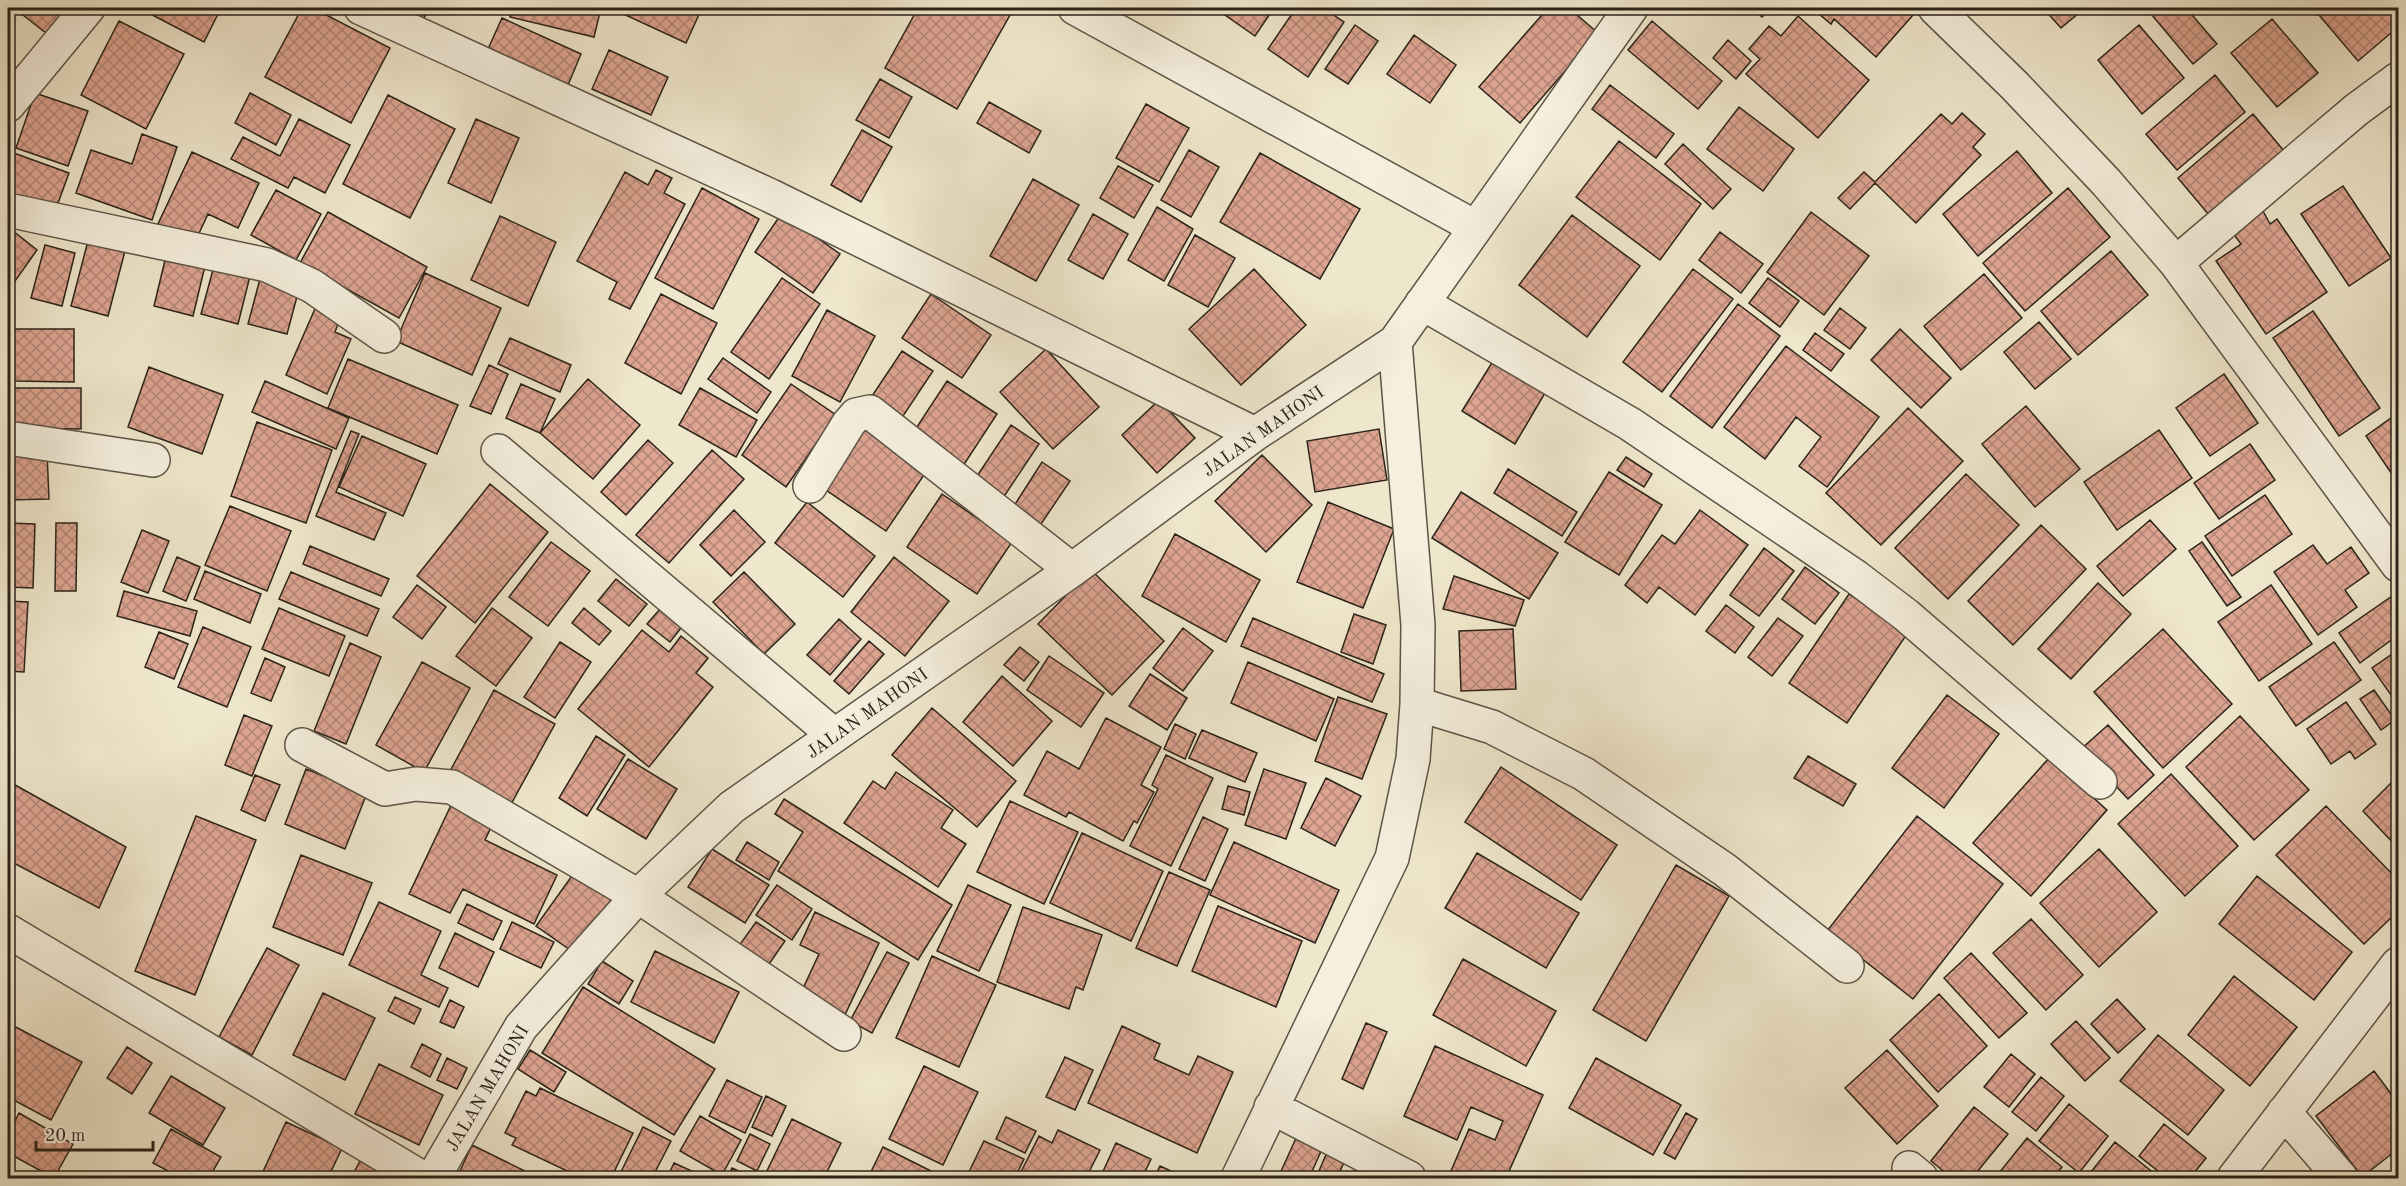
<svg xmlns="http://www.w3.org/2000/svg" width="2406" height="1186" viewBox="0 0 2406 1186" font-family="'Old Standard TT',serif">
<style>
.building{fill:url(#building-cross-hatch);stroke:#2b2319;stroke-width:1.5}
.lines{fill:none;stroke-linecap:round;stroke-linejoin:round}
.minor-casing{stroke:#5c5446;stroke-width:36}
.minor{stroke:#f5efde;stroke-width:33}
.labels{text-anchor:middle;stroke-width:6;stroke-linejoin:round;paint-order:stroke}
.street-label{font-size:18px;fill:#2b2319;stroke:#f5efde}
</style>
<defs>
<pattern id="building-cross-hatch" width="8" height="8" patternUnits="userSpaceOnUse" patternTransform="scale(1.5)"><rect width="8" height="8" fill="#dda491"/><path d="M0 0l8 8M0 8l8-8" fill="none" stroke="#b38576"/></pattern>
</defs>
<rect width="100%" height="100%" fill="#efe7cc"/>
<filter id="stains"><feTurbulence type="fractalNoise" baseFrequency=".00333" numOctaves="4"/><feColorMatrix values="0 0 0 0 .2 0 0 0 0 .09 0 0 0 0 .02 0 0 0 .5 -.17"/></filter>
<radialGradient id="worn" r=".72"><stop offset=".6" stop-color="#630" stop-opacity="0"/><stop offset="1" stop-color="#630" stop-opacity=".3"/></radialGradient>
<path class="building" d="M14,8H66L46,33Z
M139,8H221L204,42Z
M302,8H313L390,48L351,123L265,77Z
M394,8H430L420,24Z
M512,8H601L594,37L510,17Z
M622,8H702L686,43L619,12Z
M918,8H1014L957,109L885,68Z
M1230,8H1274L1255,36L1225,15Z
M1296,8H1323L1344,22L1308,77L1268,49Z
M1548,8H1569L1598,33L1520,123L1479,87Z
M1752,8H1771L1762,17Z
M1812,8H1904L1913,15L1876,57L1834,19L1831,24Z
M2043,8H2085L2061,28Z
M2146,8H2186L2217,44L2193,64Z
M2313,8H2398V27L2358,61Z
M1798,16L1869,80L1818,138L1746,74L1760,59L1749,49L1769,26L1781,36Z
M502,18L581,54L568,85L488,49Z
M2272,19L2318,73L2277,107L2231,53Z
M119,21L184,54L146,129L81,95Z
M1652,21L1722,81L1698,109L1628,50Z
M1355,25L1378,41L1348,84L1325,69Z
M2139,25L2184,78L2142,114L2098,60Z
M1414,35L1456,65L1430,103L1387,74Z
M1728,40L1751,61L1736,79L1713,58Z
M609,50L668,77L651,115L592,89Z
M2215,75L2245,112L2177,170L2146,134Z
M880,79L912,97L889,138L856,120Z
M1610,85L1674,134L1656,158L1592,109Z
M35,93L88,111L68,166L16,148Z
M250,93L291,115L276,145L235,123Z
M388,95L455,129L410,218L343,184Z
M989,102L1041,131L1029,153L977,123Z
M1146,104L1189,128L1159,182L1116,158Z
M1739,107L1794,149L1763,191L1707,149Z
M1962,113L1985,134L1973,147L1981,155L1916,223L1875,183L1850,209L1838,198L1864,172L1875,182L1941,114L1952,124Z
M2253,114L2284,151L2209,215L2178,178Z
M299,119L350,145L325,193L294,177L288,188L231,159L243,137L280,156Z
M476,119L519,138L491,203L448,183Z
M862,130L892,147L861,202L831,185Z
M142,134L177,147L152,220L76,193L91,150L132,164Z
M1619,141L1701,204L1660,260L1576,197Z
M1683,144L1731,189L1713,209L1665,164Z
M1189,150L1219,167L1191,217L1161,200Z
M2017,151L2052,193L1978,256L1943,214Z
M11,152L69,173L54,214L8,198V161Z
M192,152L259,183L238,228L208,214L194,244L157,226Z
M1260,153L1360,209L1320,279L1220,222Z
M1118,166L1153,185L1134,218L1100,198Z
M656,170L672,178L664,193L685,204L630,309L609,299L617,282L577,261L625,172L648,185Z
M1033,179L1079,205L1036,281L990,256Z
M2343,186L2391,258L2349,286L2301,214Z
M702,188L759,219L713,309L655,278Z
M2068,188L2110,237L2025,311L1983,263Z
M276,190L321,214L296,260L251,235Z
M1157,207L1193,229L1164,281L1128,260Z
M2263,211L2270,224L2277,219L2327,292L2266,334L2216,261L2241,244L2232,232Z
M328,212L427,267L399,318L300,263Z
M1811,212L1869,256L1824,315L1767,272Z
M782,213L840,254L813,293L755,252Z
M1093,214L1128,234L1103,279L1068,260Z
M1572,215L1640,266L1587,337L1519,285Z
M500,216L556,242L528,306L471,280Z
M8,227L37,250L8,291Z
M1720,232L1763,264L1741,293L1699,260Z
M1195,235L1235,258L1208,307L1168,285Z
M88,241L125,251L108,316L71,306Z
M45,245L75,253L62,306L31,298Z
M2111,251L2148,295L2078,355L2041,311Z
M166,256L205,266L193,316L154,306Z
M214,266L250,276L238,324L201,314Z
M1254,269L1306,325L1241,385L1189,329Z
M1693,269L1733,299L1662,392L1623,362Z
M425,273L501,308L472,375L396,341Z
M1984,274L2022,318L1961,370L1924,326Z
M782,278L820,304L769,379L731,352Z
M1768,278L1799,301L1780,327L1749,303Z
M260,279L299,289L287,334L248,324Z
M661,294L717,323L681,394L625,363Z
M931,294L991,335L962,378L902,338Z
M318,302L342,313L335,332L351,339L327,394L286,375Z
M1738,304L1780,336L1712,428L1670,396Z
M1840,308L1866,328L1850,349L1824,330Z
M827,310L875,336L840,402L792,376Z
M2313,311L2380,408L2339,436L2273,338Z
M2039,322L2071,359L2035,389L2004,352Z
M14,329H74V382L13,381Z
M1900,329L1951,378L1921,408L1871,360Z
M1815,333L1844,354L1831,371L1803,350Z
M510,338L571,365L560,392L498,364Z
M1786,346L1879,417L1827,487L1799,466L1821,437L1796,417L1765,459L1724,427Z
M1046,349L1099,407L1053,449L1000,392Z
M902,351L933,371L901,419L870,399Z
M723,358L771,392L757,413L708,379Z
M348,359L458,405L437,454L328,408Z
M1493,361L1545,393L1515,444L1462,411Z
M489,365L508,374L491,414L470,406Z
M149,367L223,395L202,454L128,427Z
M2224,374L2258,423L2210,456L2176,408Z
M588,379L640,425L593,479L540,433Z
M265,381L349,418L336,449L252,412Z
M947,381L997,414L963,466L913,433Z
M521,384L555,399L540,433L506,418Z
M791,384L836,415L786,487L742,455Z
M10,388H81V429L10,428Z
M700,388L757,420L736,457L679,425Z
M1159,400L1195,438L1157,473L1122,435Z
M2026,406L2080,469L2035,507L1982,444Z
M1908,408L1963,461L1881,545L1826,493Z
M2398,413V483L2366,436Z
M257,422L332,450L306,523L231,496Z
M861,425L928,469L886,531L820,486Z
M1011,425L1039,444L1003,498L975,479Z
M1379,429L1387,480L1315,492L1307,441Z
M2159,430L2192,478L2117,530L2084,482Z
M351,431L359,434L336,492L386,513L374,540L316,516Z
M362,436L426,464L403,516L339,487Z
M648,440L673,463L626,515L601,492Z
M2250,444L2275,480L2219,519L2194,483Z
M712,450L744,479L669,563L636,535Z
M47,452L49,499L8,500V454Z
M1262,455L1312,505L1266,552L1215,501Z
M1626,457L1652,474L1644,487L1617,470Z
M1042,462L1070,481L1039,527L1012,509Z
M1508,469L1577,512L1562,536L1494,493Z
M1609,472L1662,505L1619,575L1565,542Z
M1966,474L2019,525L1948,599L1895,548Z
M490,484L548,532L475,623L417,576Z
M1461,492L1558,553L1529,599L1432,538Z
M942,494L1012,542L977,594L907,547Z
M2265,495L2292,534L2232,576L2205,536Z
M807,502L875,556L843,597L775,543Z
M1328,502L1394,529L1363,608L1297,582Z
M230,506L291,531L267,591L205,565Z
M734,510L765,542L731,576L700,545Z
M1700,510L1748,545L1695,615L1659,587L1647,603L1625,585L1662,535L1675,544Z
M2150,520L2176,549L2123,596L2097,566Z
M8,523L35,524L33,588L8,587Z
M56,523H77L76,591H55Z
M2041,525L2086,569L2013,645L1968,601Z
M142,530L169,541L148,593L121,582Z
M1175,534L1260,580L1226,642L1142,596Z
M551,542L590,571L548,626L509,597Z
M2202,542L2241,597L2227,606L2189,551Z
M2313,545L2327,564L2351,547L2369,573L2345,590L2357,607L2318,635L2274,572Z
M310,546L389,579L381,596L303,564Z
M1764,548L1794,571L1759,616L1730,595Z
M177,557L200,567L186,601L163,591Z
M894,557L949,601L905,656L851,612Z
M1805,567L1839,593L1815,624L1782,599Z
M1091,570L1164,641L1112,695L1038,624Z
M205,571L261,594L250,623L194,599Z
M291,572L379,609L367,636L279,599Z
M744,572L795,624L764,654L713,602Z
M1454,576L1524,600L1515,626L1443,609Z
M616,579L647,604L629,626L598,601Z
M2098,583L2131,614L2071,679L2038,649Z
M417,585L446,607L422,639L393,617Z
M2271,585L2312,644L2259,681L2218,622Z
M124,591L197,611L190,636L117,616Z
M1849,594L1907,634L1847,723L1789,683Z
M2395,594L2398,598V635L2360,663L2339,633Z
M8,601L28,602L24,672L8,671Z
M667,601L688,619L670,642L647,624Z
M1726,605L1754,627L1735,653L1706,631Z
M279,608L345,636L329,676L262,649Z
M492,608L532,638L496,686L456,656Z
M584,608L611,631L599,645L572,623Z
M1354,614L1386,625L1373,664L1341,652Z
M1253,618L1384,674L1372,702L1241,646Z
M1778,618L1803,636L1772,676L1748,657Z
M839,619L861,639L830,675L807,655Z
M203,627L251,647L227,707L178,687Z
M1183,628L1213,651L1183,691L1153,668Z
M1513,629L1516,689L1461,691L1459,631Z
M2163,629L2232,704L2163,768L2094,692Z
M642,630L669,652L681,636L708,658L696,673L713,687L649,767L578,709Z
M159,632L188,644L174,679L145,667Z
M869,641L884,654L849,694L834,681Z
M560,642L591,662L555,718L524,697Z
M2334,642L2361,680L2296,726L2269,687Z
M350,643L381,657L346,744L314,731Z
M1020,647L1039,662L1024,681L1004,665Z
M2398,650V705L2372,668Z
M1049,656L1104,693L1081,727L1027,690Z
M265,658L285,667L271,701L251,693Z
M422,662L470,688L424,772L376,745Z
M1248,662L1334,699L1316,741L1231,703Z
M1150,674L1187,698L1167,730L1129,706Z
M1002,676L1052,721L1013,766L963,722Z
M494,690L555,724L510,806L449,773Z
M2374,690L2395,720L2381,730L2360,699Z
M1947,695L1999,734L1944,808L1892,768Z
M1338,697L1387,714L1362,779L1315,761Z
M2346,702L2376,744L2355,759L2350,751L2331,764L2307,729Z
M932,708L1016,781L977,827L892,755Z
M244,715L272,726L252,776L225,765Z
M2240,716L2309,790L2254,840L2186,767Z
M1106,718L1161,747L1141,785L1154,792L1137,823L1134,821L1123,841L1069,812L1066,817L1024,795L1047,751L1079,769Z
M1175,724L1196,734L1185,759L1164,749Z
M2108,725L2154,775L2128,799L2081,749Z
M1202,730L1257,753L1245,782L1189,758Z
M596,736L625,755L587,816L559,798Z
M1166,755L1213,778L1171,866L1130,846L1158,789L1152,785Z
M1808,756L1856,784L1843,806L1794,778Z
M2049,758L2107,810L2031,896L1973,843Z
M628,759L677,789L646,839L597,809Z
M1501,767L1617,845L1581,900L1465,822Z
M306,769L367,793L345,849L285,824Z
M1264,769L1306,783L1286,839L1245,825Z
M896,772L953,810L941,828L966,844L938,887L844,823L873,781L885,789Z
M2171,774L2238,846L2185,896L2118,824Z
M255,775L280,785L265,821L241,810Z
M2398,776V848L2363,811Z
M1326,778L1361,796L1335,846L1301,828Z
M8,781L126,847L99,908L8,860Z
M1228,786L1250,792L1244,815L1222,809Z
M454,799L495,819L485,840L557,875L534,924L463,889L450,913L409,894Z
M784,799L952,905L918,960L778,871L803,832L775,814Z
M1010,801L1078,832L1044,904L977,872Z
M2326,806L2398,880V911L2364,944L2276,855Z
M196,816L256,840L195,995L135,971Z
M1917,816L2003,884L1913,999L1827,931Z
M1203,817L1228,829L1205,881L1179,869Z
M1082,833L1163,871L1131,941L1050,903Z
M747,842L779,862L769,880L736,860Z
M1234,842L1339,890L1315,943L1210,895Z
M712,849L769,885L745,923L688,887Z
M2099,849L2157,912L2099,967L2040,903Z
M1477,853L1579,913L1546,968L1445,908Z
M301,855L372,883L343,955L273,927Z
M1676,865L1729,896L1646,1041L1593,1010Z
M579,866L616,893L573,952L536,926Z
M1169,872L1210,890L1177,966L1136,948Z
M2257,876L2352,952L2314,1000L2219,924Z
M777,885L812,909L792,940L756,915Z
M968,885L1011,905L979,971L937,951Z
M379,902L441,931L421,975L448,988L439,1007L349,965Z
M467,904L502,921L493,940L458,923Z
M1218,906L1302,941L1276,1007L1192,971Z
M1023,907L1102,935L1083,990L1076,987L1069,1009L997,982Z
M815,912L879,943L843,1019L799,997L819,954L800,945Z
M2031,919L2083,975L2046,1010L1993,953Z
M512,922L554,942L541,968L500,949Z
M756,922L785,941L765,970L736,950Z
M455,933L494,952L478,987L439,968Z
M267,948L299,965L252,1055L219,1037Z
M655,951L739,992L714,1043L631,1002Z
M887,952L909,963L872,1033L850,1021Z
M1971,953L2027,1013L1999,1038L1944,978Z
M932,956L996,985L959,1067L896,1038Z
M1463,959L1556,1011L1526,1066L1433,1015Z
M602,961L633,981L619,1004L588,984Z
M2234,976L2297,1027L2250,1086L2188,1035Z
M583,987L715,1069L674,1135L542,1053Z
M323,993L375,1018L345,1080L293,1055Z
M1939,994L1987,1046L1938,1092L1890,1040Z
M395,997L421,1009L414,1024L388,1011Z
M2117,999L2145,1029L2118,1053L2091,1024Z
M450,1000L464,1007L454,1028L440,1022Z
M2076,1021L2110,1058L2085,1081L2051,1044Z
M1366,1023L1387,1032L1363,1089L1342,1079Z
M10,1024L82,1062L51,1120L8,1097Z
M1122,1026L1160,1044L1154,1059L1189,1075L1198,1056L1233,1072L1197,1153L1088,1103Z
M2158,1035L2224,1090L2188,1135L2120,1081Z
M422,1044L441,1054L430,1077L411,1067Z
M1435,1046L1543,1095L1506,1178H1466L1451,1171L1469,1129L1495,1140L1503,1121L1471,1107L1457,1140L1404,1116Z
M127,1047L152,1063L132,1094L107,1078Z
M530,1050L566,1072L554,1092L518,1069Z
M1887,1050L1938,1106L1897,1144L1845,1088Z
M2011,1054L2035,1074L2009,1107L1984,1087Z
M1065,1057L1093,1070L1075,1110L1046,1097Z
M447,1058L467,1068L457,1089L437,1080Z
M1596,1058L1681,1105L1653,1155L1569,1108Z
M379,1064L443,1095L419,1145L355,1114Z
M924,1066L978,1092L943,1165L889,1139Z
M2374,1071L2398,1103V1149L2362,1177L2316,1116Z
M171,1076L225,1108L203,1145L149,1113Z
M2041,1077L2064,1096L2036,1131L2012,1112Z
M727,1080L762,1097L745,1133L709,1116Z
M540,1088L633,1133L611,1178H582L512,1145L516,1138L505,1133L526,1091L536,1096Z
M766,1096L786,1106L772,1136L752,1127Z
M2069,1104L2108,1136L2079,1173L2039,1141Z
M8,1106L15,1110L8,1127Z
M1974,1107L2008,1134L1972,1178H1952L1931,1161Z
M19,1113L73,1144L54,1178L8,1153V1135Z
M1686,1113L1697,1119L1675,1159L1664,1153Z
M700,1116L741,1140L722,1175L680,1151Z
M1006,1117L1036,1131L1025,1153L996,1139Z
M792,1119L841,1143L824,1178H771L765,1175Z
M286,1122L342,1148L328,1178H260Z
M2164,1124L2206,1158L2190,1178H2167L2139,1156Z
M643,1127L671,1141L652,1178H618Z
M171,1129L221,1157L209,1178H181L153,1163Z
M1058,1130L1100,1150L1086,1178H1018L1039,1136L1052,1143Z
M750,1134L770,1144L757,1171L737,1161Z
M1297,1136L1323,1147L1309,1178H1278Z
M2027,1138L2062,1167L2053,1178H1995Z
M984,1141L1024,1159L1015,1178H966Z
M2115,1142L2160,1178H2086Z
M1116,1143L1151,1159L1142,1178H1100Z
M472,1145L537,1177L536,1178H471L459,1173Z
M883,1147L945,1178H868Z
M1328,1150L1346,1158L1337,1178H1316Z
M360,1161L389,1175L387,1178H351Z
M674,1163L707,1178H667Z
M1160,1166L1186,1178H1154Z
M732,1168L754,1178H727Z
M1354,1171L1371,1178H1351Z"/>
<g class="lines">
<g class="minor-casing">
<path id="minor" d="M361,8L771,196L1255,434
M1075,8L1475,227
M1935,8L2015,86L2106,182L2176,263L2398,565
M8,105L88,8
M8,210L267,265L312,286L384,336
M2176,263L2356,110L2398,79
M1422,303L1630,424L1856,577L1906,615L2100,782
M8,438L153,460
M498,451L834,735
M810,486L849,423L856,415L870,412L1072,570
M1417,704L1492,727L1584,774L1725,870L1847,966
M302,745L385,789L416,784L452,787L638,896L844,1034
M8,931L422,1178
M1271,1107L1409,1178
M2284,1112L2341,1178
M1909,1168L1921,1178
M433,1178L521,1027L638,896L732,807L1072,570L1255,434L1395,342
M1238,1178L1392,858L1413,759L1417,704L1418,625L1395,342L1631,8
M2234,1178L2398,964"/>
</g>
<use href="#minor" class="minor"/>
</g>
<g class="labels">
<g class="street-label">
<text transform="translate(1263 431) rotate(-35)" y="6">JALAN MAHONI</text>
<text transform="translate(867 713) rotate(-35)" y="6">JALAN MAHONI</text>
<text transform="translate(487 1088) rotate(-59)" y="6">JALAN MAHONI</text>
</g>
</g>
<rect width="2406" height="1186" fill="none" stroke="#efe7cc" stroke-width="30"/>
<rect x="9" y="9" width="2388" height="1168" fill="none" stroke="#2b2319" stroke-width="3"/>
<rect x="15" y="15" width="2376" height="1156" fill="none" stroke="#2b2319" stroke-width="1.5"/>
<path d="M36 1141v9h117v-9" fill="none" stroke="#2b2319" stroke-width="3"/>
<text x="45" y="1141" font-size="18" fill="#2b2319" stroke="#f5efde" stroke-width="4.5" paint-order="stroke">20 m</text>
<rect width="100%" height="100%" filter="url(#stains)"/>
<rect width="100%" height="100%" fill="url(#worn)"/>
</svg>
